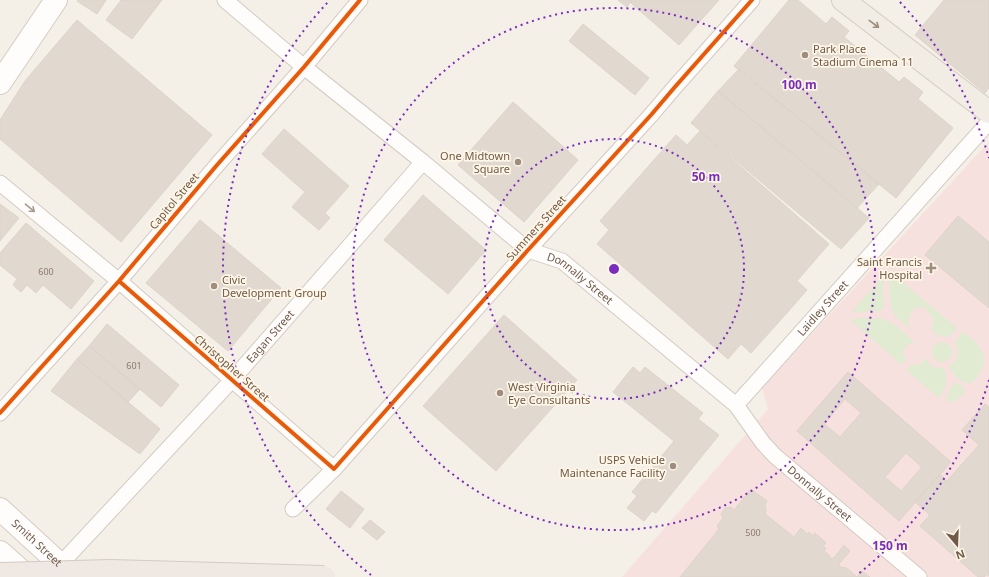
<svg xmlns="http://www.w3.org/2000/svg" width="989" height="577" viewBox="0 0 989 577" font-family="'Noto Sans',sans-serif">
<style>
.medical{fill:#f7e1de}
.green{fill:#e0ebd2}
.building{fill:#e1d8cf;stroke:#ddd3c9;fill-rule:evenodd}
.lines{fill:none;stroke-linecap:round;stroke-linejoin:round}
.street-casing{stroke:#d3cbc2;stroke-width:17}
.secondary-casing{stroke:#d5ccc3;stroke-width:24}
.primary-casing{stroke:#d3cbc4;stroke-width:24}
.street{stroke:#fefdfb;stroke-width:15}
.secondary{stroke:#fefdfb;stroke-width:22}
.primary{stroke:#f1ede4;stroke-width:22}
.highway-bridge-casing{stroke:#d3cbc4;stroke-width:24;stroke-linecap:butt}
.highway-bridge{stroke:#efe8e3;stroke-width:22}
.cycleway-casing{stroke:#fef6e6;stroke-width:6}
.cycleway{stroke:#e8590c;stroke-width:4}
.oneway{stroke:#9d8d7f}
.oneway2{stroke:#a99b90}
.ring{fill:none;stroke:#7b2cbf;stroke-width:2;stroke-dasharray:2 4}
.poi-dot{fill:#9f8e80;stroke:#fef6e6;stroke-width:1.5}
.labels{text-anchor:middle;stroke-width:3.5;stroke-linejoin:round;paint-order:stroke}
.number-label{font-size:9px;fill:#8e7b6d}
.poi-label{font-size:11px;fill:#705949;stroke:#fef6e6;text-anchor:start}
.street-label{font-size:11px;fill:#705949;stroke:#fef6e6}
.centre{fill:#7b2cbf;stroke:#fef6e6;stroke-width:2}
.ring-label{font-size:12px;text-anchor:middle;font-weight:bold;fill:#7b2cbf;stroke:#fef6e6;stroke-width:3.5;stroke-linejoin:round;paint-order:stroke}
</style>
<rect width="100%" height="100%" fill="#f5f0e7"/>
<path class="medical" d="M986,145L989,148V577H622L768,409L762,388Z"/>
<path class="green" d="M888,270L957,328L948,337L940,335L936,336L934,332L931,329L934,321L931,314L927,311V308C920,307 915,307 910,313L911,314C907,319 908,324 910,329L895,316L891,308Z
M883,277L884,279L883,291L884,306L882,310L880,311L853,312V310L881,278Z
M880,318C894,322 903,332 914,342L910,344H908L904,349L903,353L906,359L902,365L849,319Z
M963,331C975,341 989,352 982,369C979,374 975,379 971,384C959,381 955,377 949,366C958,360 960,352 955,343Z
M932 352a10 10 0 1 1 20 0a10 10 0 1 1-20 0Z
M926,358L928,360V362L933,367L944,368C949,381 946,386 939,398L906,370L912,364C919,366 922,364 926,358Z
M954,383H957L961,385L965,392C959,397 954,404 946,402L949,390Z"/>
<path class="building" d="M78,0H106L97,14L77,1Z
M121,0H162L132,39L106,20Z
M618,0H632L627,7Z
M632,0H719L679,45L630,2Z
M789,0H798L826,24L832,17L849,31L844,37L899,82L904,77L923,92L918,99L953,128L896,198L734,66Z
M944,0H989V88L985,93L915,35Z
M77,20L212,135L121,242L0,139V120L25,81Z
M583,24L649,78L635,95L569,41Z
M739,69L879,184L857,208L718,91Z
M718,91L869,218L841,249L691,123Z
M513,102L578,160L524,222L458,165Z
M284,129L349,186L325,213L330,218L319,230L292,207L305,192L262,154Z
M700,131L829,244L797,281L807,290L786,314L751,353L741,344L728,359L597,244L609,230L600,221L676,135L687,145Z
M423,195L486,250L448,294L384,240Z
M0,204L19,218L0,241Z
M958,216L989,242V308L925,255Z
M200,220L281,288L228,351L146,283Z
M26,223L94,281L71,309L43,285L36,293L27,285L21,292L13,285L17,279L0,265V253Z
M504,315L577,380L496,471L423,406Z
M107,324L179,385L161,407L89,346Z
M89,346L140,389L128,402L77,359Z
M77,359L160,429L140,454L51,391Z
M633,367L640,373L645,367L703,413L698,419L719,435L656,513L652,511L644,521L627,508L637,496L632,492L674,441L613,392Z
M848,372L951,462L899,521L797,431ZM845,399L861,413L840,437L824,424ZM906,453L922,467L901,491L885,477Z
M985,404L989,407V576L987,574L984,577H978L920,526L930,515L915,502L940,474L947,481L979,445L962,430Z
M751,489L767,501L765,504L766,511L765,514L794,537L801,528L807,534L809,532L813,536L815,533L826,543L823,546L826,548L824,551L830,556L828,558H834L844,545L850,551L839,564L840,567L847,568L857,577L862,571L870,577H680L719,529L717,526L723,518L721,514L725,508L731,507L734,510Z
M341,491L364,509L350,528L326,509Z
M370,520L385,532L377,540L362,528Z"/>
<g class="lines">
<g class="street-casing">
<g id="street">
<path id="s1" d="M225,0L304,67L423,162L528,250L562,261L736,405L763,443L775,456L919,577"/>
<path d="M0,183L119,281L334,469"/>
<path id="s2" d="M736,405L989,122"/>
<path d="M0,413L119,281L217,165L304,67L360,0"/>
<path d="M293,509L334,469L383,414L528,250L651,115L674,88L752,0"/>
<path id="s3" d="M54,571L232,380L423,162"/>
</g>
</g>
<g class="secondary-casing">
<g id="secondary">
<path d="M0,83L56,0"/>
<path id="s4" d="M0,509L74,577"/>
<path d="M0,552L28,577"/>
</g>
</g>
<g class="primary-casing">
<path id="primary" d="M843,0L989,112"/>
</g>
<use href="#street" class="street"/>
<use href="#secondary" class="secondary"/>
<use href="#primary" class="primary"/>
<g class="highway-bridge-casing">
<path id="highway-bridge" d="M0,574L110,571L324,577"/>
</g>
<use href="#highway-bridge" class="highway-bridge"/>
<g class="cycleway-casing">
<path id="cycleway" d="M119,281L334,469L528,250L651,115L674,88L752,0
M0,413L119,281L217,165L304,67L360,0"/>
</g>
<use href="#cycleway" class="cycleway"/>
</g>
<defs><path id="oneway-shaft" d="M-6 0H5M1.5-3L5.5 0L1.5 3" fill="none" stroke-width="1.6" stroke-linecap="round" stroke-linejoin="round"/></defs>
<use class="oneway" href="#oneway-shaft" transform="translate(874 24) rotate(37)"/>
<use class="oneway2" href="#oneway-shaft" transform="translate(30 208) rotate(40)"/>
<g class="ring">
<circle cx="614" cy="269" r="130"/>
<circle cx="614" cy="269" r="261"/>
<path d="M989 380A391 391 0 0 1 857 575M371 575A391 391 0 0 1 328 2M900 2A391 391 0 0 1 989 158"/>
</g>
<g class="poi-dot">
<circle cx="805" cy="55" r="4"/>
<circle cx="518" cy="162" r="4"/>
<path d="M929 262h4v4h4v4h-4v4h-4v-4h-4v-4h4z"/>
<circle cx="214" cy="286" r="4"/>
<circle cx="500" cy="393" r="4"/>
<circle cx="673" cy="466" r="4"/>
</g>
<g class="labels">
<g class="number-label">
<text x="46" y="275">600</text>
<text x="134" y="369">601</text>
<text x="753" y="536">500</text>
</g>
<g class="poi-label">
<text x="813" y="53">Park Place<tspan x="813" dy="13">Stadium Cinema 11</tspan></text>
<text x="510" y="160" text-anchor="end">One Midtown<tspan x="510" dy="13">Square</tspan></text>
<text x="922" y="266" text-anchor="end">Saint Francis<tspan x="922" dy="13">Hospital</tspan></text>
<text x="222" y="284">Civic<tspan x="222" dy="13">Development Group</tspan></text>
<text x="508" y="391">West Virginia<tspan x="508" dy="13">Eye Consultants</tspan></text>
<text x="665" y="464" text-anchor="end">USPS Vehicle<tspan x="665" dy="13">Maintenance Facility</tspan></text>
</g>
<g class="street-label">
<text transform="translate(174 201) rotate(-50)" y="4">Capitol Street</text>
<text transform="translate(536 228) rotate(-48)" y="4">Summers Street</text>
<text dy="4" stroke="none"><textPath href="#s1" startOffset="453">Donnally Street</textPath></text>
<text dy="4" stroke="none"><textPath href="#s2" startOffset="130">Laidley Street</textPath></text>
<text dy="4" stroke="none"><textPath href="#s3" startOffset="319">Eagan Street</textPath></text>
<text transform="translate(232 368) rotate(41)" y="4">Christopher Street</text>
<text dy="4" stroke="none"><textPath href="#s1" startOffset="777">Donnally Street</textPath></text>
<text dy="4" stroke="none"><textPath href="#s4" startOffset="50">Smith Street</textPath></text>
</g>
</g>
<circle cx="614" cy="269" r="6" class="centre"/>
<g class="ring-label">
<text x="799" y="89">100 m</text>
<text x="706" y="181">50 m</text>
<text x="890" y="550">150 m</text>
</g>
<g transform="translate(957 545) rotate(161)" stroke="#fef6e6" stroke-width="3" paint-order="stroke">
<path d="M0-3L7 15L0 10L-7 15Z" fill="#705949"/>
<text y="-6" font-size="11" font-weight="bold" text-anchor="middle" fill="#705949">N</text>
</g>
</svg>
